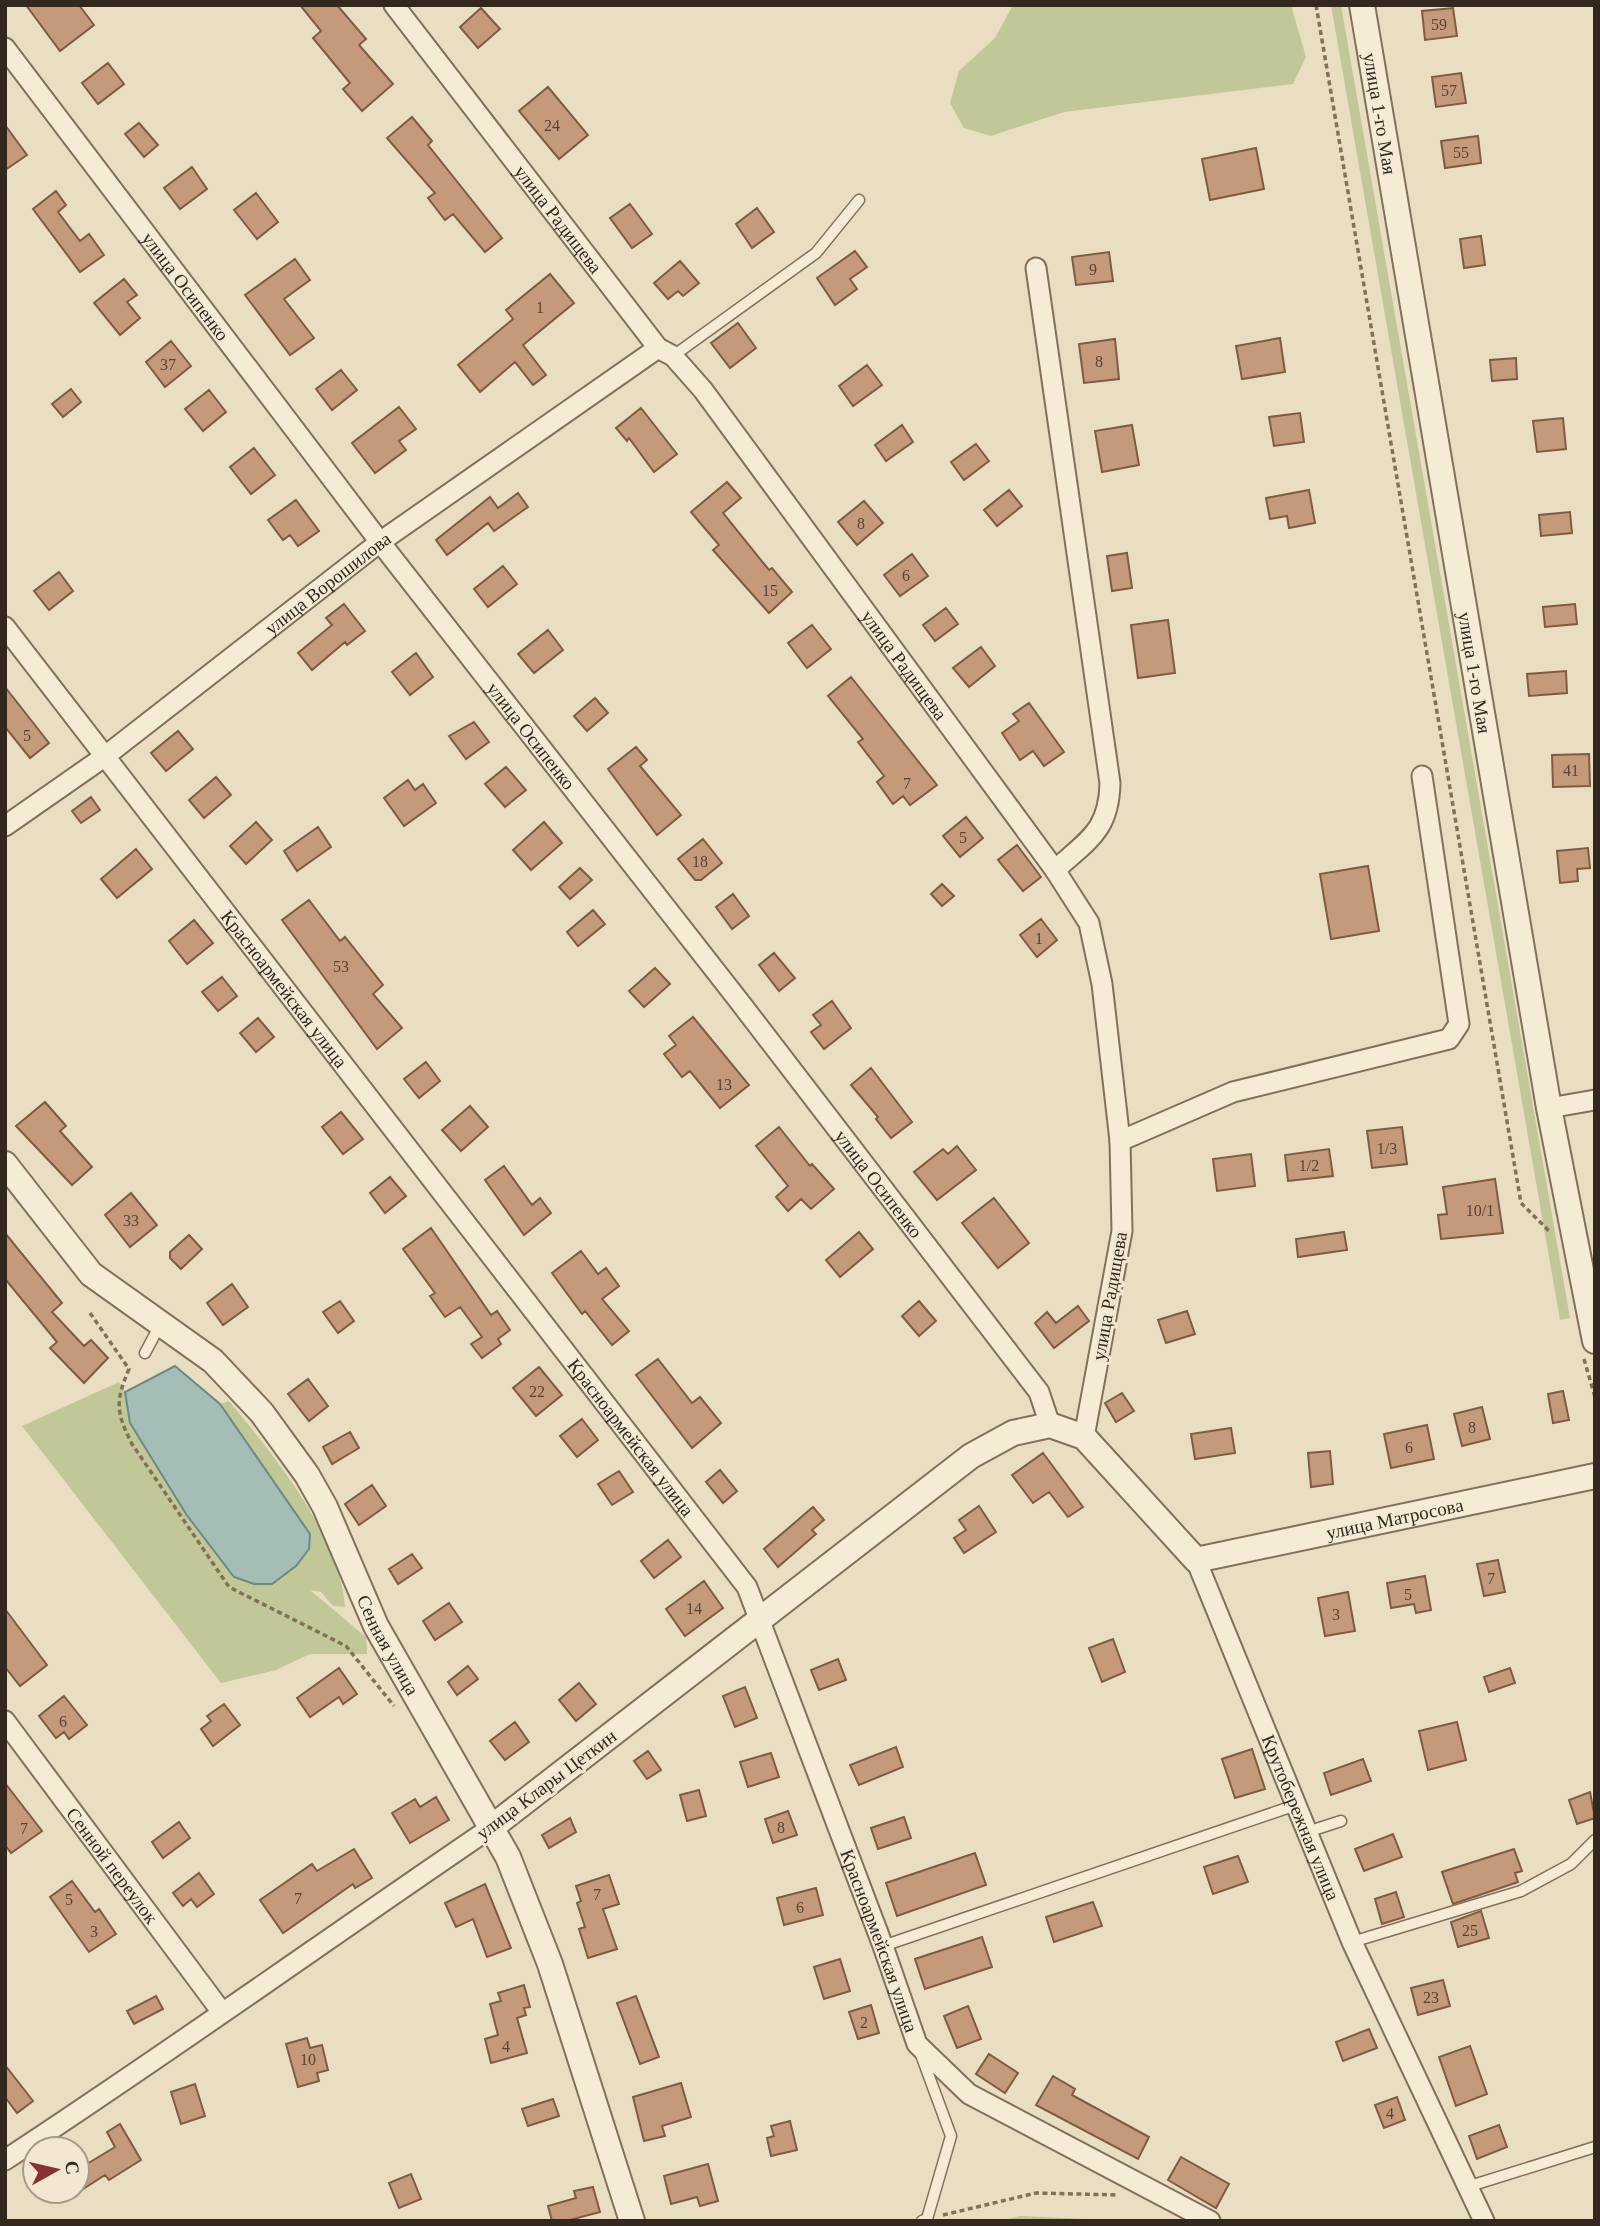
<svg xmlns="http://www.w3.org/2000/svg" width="1600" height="2226" viewBox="0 0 1600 2226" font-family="Georgia,serif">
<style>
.green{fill:#c1c797}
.water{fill:#a4bdb6;stroke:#6c8a82;stroke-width:2}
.building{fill:#c59a7b;stroke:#7f5b43;stroke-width:2}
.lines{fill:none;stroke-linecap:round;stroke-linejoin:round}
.service-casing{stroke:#82705b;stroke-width:13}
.minor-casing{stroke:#82705b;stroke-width:23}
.tertiary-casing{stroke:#82705b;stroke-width:28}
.path{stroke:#82705b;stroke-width:3.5;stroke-dasharray:5 3.5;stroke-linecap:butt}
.service{stroke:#f5ecd5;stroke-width:10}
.minor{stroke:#f5ecd5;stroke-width:19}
.tertiary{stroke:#f5ecd5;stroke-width:24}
.labels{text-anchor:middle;stroke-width:6;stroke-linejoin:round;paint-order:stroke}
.number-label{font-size:16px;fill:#584435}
.street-label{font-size:19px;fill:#33281e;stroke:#f2e8d1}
</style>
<rect width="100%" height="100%" fill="#eadec2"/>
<path class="green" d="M1013,5H1291L1306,57L1293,84L1064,112L991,136L964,128L950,103L959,71L995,38Z
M1331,5H1341L1570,1318L1560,1320Z
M119,1382L125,1392L130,1423L186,1514L234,1577L272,1583L296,1566L309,1549L220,1404L229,1401C273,1454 340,1536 345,1607L333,1606L321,1592L310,1590L366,1637L367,1654H310L276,1670L221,1683L22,1426Z
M1020,2216L1130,2221H1001Z"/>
<path class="water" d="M175,1366L220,1404L310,1534L309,1549L296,1566L272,1584H254L234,1577L186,1514L130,1423L125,1392Z"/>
<path class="building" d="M26,5H79L94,25L60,51Z
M300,5H337L366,39L359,45L393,84L362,111L343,89L350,83L313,38L321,31Z
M481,8L500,29L478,48L460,27Z
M1453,8L1457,36L1425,40L1422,11Z
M108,63L124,84L98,104L82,83Z
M1461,73L1466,103L1436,107L1432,77Z
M548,87L588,135L559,159L519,111Z
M412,117L432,141L428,145L502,238L485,252L453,214L445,220L428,198L435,193L387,138Z
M139,123L158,145L144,157L125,134Z
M5,125L27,155L5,170Z
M1478,136L1481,163L1445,168L1441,141Z
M1256,148L1264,189L1210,200L1202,159Z
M192,167L207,189L180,209L164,188Z
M56,191L66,205L58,212L80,241L89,234L104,255L80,272L33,209Z
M256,193L278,222L257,239L234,210Z
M630,204L652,234L632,248L610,218Z
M757,208L774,232L752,248L736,224Z
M1481,236L1485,265L1464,268L1460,239Z
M855,251L867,267L850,279L857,289L835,305L817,278Z
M1109,252L1113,281L1076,285L1072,257Z
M295,259L310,280L284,299L314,338L290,355L245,295Z
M680,261L699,283L683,296L678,291L668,299L654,283Z
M550,274L574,303L523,345L546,375L533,385L515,362L480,392L458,365L513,319L506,310Z
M124,279L137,295L127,302L140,318L120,335L94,303Z
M738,323L756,348L730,368L711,343Z
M1280,338L1285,372L1242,379L1236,346Z
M1115,339L1119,379L1084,383L1079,344Z
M171,341L191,366L165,387L146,362Z
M1516,358L1517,379L1492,381L1490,360Z
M867,365L882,385L853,406L839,386Z
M341,370L357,390L332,410L316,389Z
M71,389L81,402L63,417L52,404Z
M209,390L226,412L203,431L185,409Z
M399,407L416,429L399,441L406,450L375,473L352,443Z
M641,408L677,454L654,472L629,438L627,441L616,428Z
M1300,413L1304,442L1274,446L1269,417Z
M1563,418L1566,449L1537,452L1533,421Z
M902,425L913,442L886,461L875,445Z
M1132,425L1139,465L1102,472L1095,431Z
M976,444L989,461L964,480L951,462Z
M254,448L275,475L251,494L230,467Z
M727,482L741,498L723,513L769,570L772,568L792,592L769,613L713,550L719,545L691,512Z
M1009,490L1022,506L997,526L984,510Z
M1309,490L1315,523L1289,528L1287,516L1270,519L1266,498Z
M518,493L528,507L494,531L488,523L447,555L436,540L490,497L498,508Z
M296,500L319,531L298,546L290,535L283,540L268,520Z
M864,501L883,523L857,545L838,522Z
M1570,512L1572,533L1541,536L1539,515Z
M1127,553L1132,588L1112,591L1107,556Z
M912,554L928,576L900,596L884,575Z
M503,566L517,584L488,607L474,589Z
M59,572L73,591L49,610L34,591Z
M344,604L365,631L347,645L345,642L312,670L298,653L332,625L326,618Z
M1575,604L1577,624L1545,627L1543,607Z
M946,608L958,624L935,641L923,625Z
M1168,620L1175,673L1138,678L1131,625Z
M812,625L831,649L807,668L788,643Z
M548,630L563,650L534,673L518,654Z
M981,647L995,666L969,687L953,668Z
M416,653L433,677L410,695L392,672Z
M1566,671L1567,693L1529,696L1527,674Z
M851,677L937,785L910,805L903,796L893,804L877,782L884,776L858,742L863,739L828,696Z
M5,687L49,743L30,758L5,727Z
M595,698L608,713L587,731L574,716Z
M1029,703L1064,752L1044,766L1033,751L1020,760L1002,733L1019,721L1013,714Z
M474,722L489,742L466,759L449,736Z
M178,731L193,749L166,771L151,753Z
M636,747L647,760L640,766L681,815L657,835L608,769Z
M1589,754L1590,786L1553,787L1552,755Z
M506,767L526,790L505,807L485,784Z
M216,777L231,795L204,818L189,800Z
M408,780L415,790L423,784L436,803L404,826L384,798Z
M91,797L100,810L81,823L72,811Z
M966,817L983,838L960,857L943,836Z
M256,822L272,840L246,864L230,846Z
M544,822L562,843L531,870L513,850Z
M318,827L331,847L297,871L284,851Z
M703,839L722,863L701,880H695L678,859Z
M1017,845L1041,877L1023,891L998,860Z
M1588,848L1590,868L1577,869L1578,881L1560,883L1557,851Z
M136,849L152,869L117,898L101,879Z
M1368,866L1379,931L1331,939L1320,874Z
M580,868L592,880L570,899L559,887Z
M942,884L954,896L942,906L931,894Z
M733,894L749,916L732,929L716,907Z
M309,900L340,941L345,937L383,985L373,994L402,1028L377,1049L282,920Z
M593,910L605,924L578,946L567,932Z
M1041,919L1057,940L1037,957L1020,935Z
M194,920L213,943L187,964L169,941Z
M774,953L795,978L779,991L759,965Z
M655,968L670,984L644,1007L629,991Z
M222,977L237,996L218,1011L202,992Z
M832,1001L851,1028L824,1049L811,1032L821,1025L813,1015Z
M693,1017L749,1085L720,1108L690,1071L682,1077L664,1054L676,1045L669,1036Z
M258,1018L274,1037L256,1052L240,1033Z
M426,1062L440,1081L419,1098L404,1079Z
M871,1068L912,1122L891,1138L876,1119L878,1117L851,1085Z
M45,1102L66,1126L60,1131L92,1167L72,1185L16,1126Z
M470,1106L488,1127L461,1151L442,1130Z
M341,1112L363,1139L343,1154L322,1127Z
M779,1127L810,1166L812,1164L834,1189L811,1209L801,1199L788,1211L776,1197L788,1186L756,1146Z
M1402,1127L1407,1164L1372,1168L1367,1131Z
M957,1146L976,1170L937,1200L914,1172L943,1149L948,1154Z
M1329,1149L1333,1176L1288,1181L1285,1155Z
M1251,1154L1255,1186L1217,1191L1213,1159Z
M504,1166L532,1205L540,1198L551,1213L524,1235L485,1180Z
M390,1177L406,1196L385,1213L370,1193Z
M1495,1179L1503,1233L1441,1239L1438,1215L1447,1214L1443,1187Z
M131,1193L157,1225L130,1247L105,1215Z
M994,1198L1029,1243L998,1268L962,1223Z
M431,1228L491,1315L497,1311L510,1330L498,1339L501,1344L482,1358L471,1344L482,1337L460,1307L445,1317L430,1296L435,1293L403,1249Z
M859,1232L873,1249L840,1277L826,1260Z
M1344,1232L1347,1250L1298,1257L1296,1239Z
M5,1233L62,1303L52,1312L84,1346L91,1340L108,1358L84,1383L50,1348L57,1342L5,1279Z
M189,1235L202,1249L181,1269L170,1258V1252Z
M581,1251L598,1274L606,1268L619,1286L602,1299L629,1331L612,1345L585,1311L582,1314L552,1273Z
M232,1284L248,1307L223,1325L207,1303Z
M340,1301L354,1321L338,1333L323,1312Z
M919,1301L936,1321L919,1336L902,1316Z
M1078,1306L1089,1321L1054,1348L1035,1323L1047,1312L1056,1323Z
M1187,1311L1195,1334L1166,1343L1158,1320Z
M658,1359L692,1403L700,1397L721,1423L692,1448L636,1375Z
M539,1367L562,1395L536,1416L513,1388Z
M308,1379L328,1406L309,1421L288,1394Z
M1563,1391L1569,1420L1553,1423L1548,1394Z
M1122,1393L1134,1411L1116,1422L1105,1403Z
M1482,1407L1490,1439L1462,1446L1454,1414Z
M582,1419L598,1440L577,1457L560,1436Z
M1427,1425L1434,1459L1391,1468L1384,1434Z
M1231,1428L1235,1453L1195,1459L1191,1434Z
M350,1432L359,1448L332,1464L323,1447Z
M1330,1451L1333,1484L1311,1487L1308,1453Z
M1043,1453L1083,1507L1068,1517L1049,1492L1033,1503L1012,1475Z
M720,1470L737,1491L723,1503L706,1482Z
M619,1471L633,1492L612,1505L598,1484Z
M372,1485L386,1506L359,1525L345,1504Z
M979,1506L996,1532L964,1553L954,1538L966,1530L959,1520Z
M813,1507L824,1520L812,1530L816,1534L778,1567L764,1549Z
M668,1540L681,1557L654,1578L641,1561Z
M412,1554L422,1568L398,1584L389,1569Z
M1498,1560L1505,1592L1484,1596L1477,1564Z
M1425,1576L1431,1610L1416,1613L1414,1604L1391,1608L1387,1583Z
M704,1581L723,1608L685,1636L666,1609Z
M1348,1592L1355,1631L1325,1636L1318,1598Z
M449,1603L462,1622L435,1640L423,1621Z
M5,1609L47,1665L20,1686L5,1667Z
M1113,1639L1125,1672L1102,1682L1089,1648Z
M838,1659L846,1680L819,1690L811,1670Z
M468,1666L478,1679L457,1695L448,1682Z
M339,1668L357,1694L343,1704L339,1697L310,1717L297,1698Z
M1510,1668L1515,1683L1489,1692L1484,1677Z
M579,1683L596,1704L576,1721L559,1700Z
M745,1687L757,1718L735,1727L723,1696Z
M64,1696L87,1725L69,1739L64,1732L56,1738L39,1716Z
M224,1704L240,1725L213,1746L201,1729L211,1721L207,1716Z
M515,1722L529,1742L505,1760L490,1741Z
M1457,1722L1466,1760L1428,1770L1419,1731Z
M896,1747L903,1767L859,1785L850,1765Z
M1252,1749L1265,1789L1235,1798L1222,1759Z
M648,1751L661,1770L647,1779L634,1761Z
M771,1753L779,1777L748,1787L740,1762Z
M1363,1759L1371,1781L1331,1795L1324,1773Z
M5,1783L42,1831L11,1853L5,1845Z
M699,1790L706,1816L687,1821L680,1795Z
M1590,1792L1595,1818L1577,1824L1569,1800Z
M436,1797L449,1820L410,1843L392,1813L415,1799L420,1807Z
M788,1811L797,1835L773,1843L765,1819Z
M904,1817L911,1838L878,1849L871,1828Z
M570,1818L576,1832L549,1848L542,1835Z
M179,1822L190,1838L163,1858L152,1842Z
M1393,1834L1402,1857L1364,1871L1355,1849Z
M354,1849L372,1878L355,1888L353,1884L283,1933L260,1900L312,1864L317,1871Z
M1514,1849L1522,1871L1515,1873L1518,1882L1453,1904L1442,1872Z
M975,1853L986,1885L897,1916L886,1883Z
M1238,1856L1248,1882L1213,1894L1204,1867Z
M199,1873L214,1894L197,1907L191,1899L183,1906L173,1893Z
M609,1875L619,1904L603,1909L617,1949L588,1958L579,1929L585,1927L577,1903L581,1901L576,1886Z
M72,1881L95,1912L99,1909L116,1934L89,1952L50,1897Z
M485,1884L511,1948L487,1957L473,1919L456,1927L445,1903Z
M816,1888L823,1915L784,1925L777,1898Z
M1396,1892L1404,1917L1382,1924L1375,1899Z
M1093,1902L1102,1926L1054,1942L1046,1917Z
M1481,1911L1489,1938L1458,1947L1451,1922Z
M982,1937L992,1967L925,1989L915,1959Z
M840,1959L850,1991L824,1999L814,1967Z
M1443,1980L1450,2006L1418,2015L1411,1988Z
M524,1985L530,2007L524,2008L526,2015L517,2018L527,2053L491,2063L485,2039L498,2035L490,2004L501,2001L498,1993Z
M156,1996L163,2009L134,2024L127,2011Z
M636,1996L659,2057L640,2064L617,2003Z
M871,2005L879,2033L858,2039L849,2012Z
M968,2006L981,2039L957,2048L944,2016Z
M1369,2029L1377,2048L1343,2061L1336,2042Z
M307,2038L310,2048L322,2045L328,2070L317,2073L319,2081L298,2087L286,2044Z
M1470,2046L1487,2094L1456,2106L1439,2057Z
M989,2054L1018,2073L1005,2093L976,2074Z
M5,2065L33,2101L17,2113L5,2097Z
M1053,2076L1075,2089L1072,2095L1149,2137L1138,2159L1036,2105Z
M681,2083L691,2117L662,2126L665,2136L644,2141L633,2097Z
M195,2084L205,2116L181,2124L171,2092Z
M1397,2097L1405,2120L1384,2128L1375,2105Z
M553,2099L559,2116L528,2126L522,2109Z
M790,2121L797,2150L771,2156L767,2138L774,2136L771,2126Z
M120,2124L141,2160L109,2180L105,2175L77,2193V2170L115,2147L107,2132Z
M1499,2125L1507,2147L1477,2159L1469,2136Z
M1181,2157L1229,2184L1216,2208L1168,2180Z
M708,2164L718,2201L700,2206L697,2197L671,2204L664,2176Z
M411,2174L421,2199L399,2208L389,2183Z
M593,2187L600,2212L566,2221H552L548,2206L576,2198L574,2191Z"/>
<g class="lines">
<g class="service-casing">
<path id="service" d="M673,356L816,253L859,200
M145,1353L161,1323
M1307,1832L1341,1821
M1352,1942L1521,1891L1571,1864L1595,1840
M883,1946L1296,1805
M920,2052L951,2136L927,2219L922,2221
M1470,2186L1595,2147"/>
</g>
<g class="minor-casing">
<g id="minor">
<path id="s1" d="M394,5L658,348L673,356L703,390L1055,870L1089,923L1102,984L1120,1141L1122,1231L1084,1437"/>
<path id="s2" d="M5,48L380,542L739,1001L1039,1392L1050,1425"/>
<path d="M1036,268L1110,783C1109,831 1088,840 1055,870"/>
<path id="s3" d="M5,627L747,1587L883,1946L917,2044L969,2094L1210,2221"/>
<path id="s4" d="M5,826L104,757L380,542L658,348"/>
<path d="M1549,1108L1595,1100"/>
<path d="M1120,1141L1233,1092L1449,1039L1459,1024L1422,776"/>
<path id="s5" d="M1196,1560L1352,1942L1484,2221"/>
<path id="s6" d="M5,1721L221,2011"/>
<path d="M5,2160C170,2052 330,1937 492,1827"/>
</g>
</g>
<g class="tertiary-casing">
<g id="tertiary">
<path id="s7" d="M1362,5L1549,1108L1595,1341"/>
<path id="s8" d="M5,1164L91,1274L213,1361L262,1413L307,1475L325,1507L376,1626L508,1857L550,1964L632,2221"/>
<path id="s9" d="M492,1827L971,1456L1013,1433L1050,1425L1084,1437L1196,1560L1595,1476"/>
</g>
</g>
<path class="path" d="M1316,5L1521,1203L1551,1233
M90,1313L129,1369C115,1402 116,1412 132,1444L229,1587L346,1646L394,1706
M1584,1359L1595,1397
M943,2215L1036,2193L1118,2195"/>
<use href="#service" class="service"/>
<use href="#minor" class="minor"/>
<use href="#tertiary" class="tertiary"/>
</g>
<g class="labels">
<g class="number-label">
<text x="1439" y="30">59</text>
<text x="1449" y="96">57</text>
<text x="552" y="131">24</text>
<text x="1461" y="158">55</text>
<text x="1093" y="275">9</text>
<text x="540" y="313">1</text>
<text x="1099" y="367">8</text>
<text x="168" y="370">37</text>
<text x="861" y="529">8</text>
<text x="906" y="581">6</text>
<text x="770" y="596">15</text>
<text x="27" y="741">5</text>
<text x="1571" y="776">41</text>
<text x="907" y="789">7</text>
<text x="963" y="843">5</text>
<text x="700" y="867">18</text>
<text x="1039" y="944">1</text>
<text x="341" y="972">53</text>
<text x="724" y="1090">13</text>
<text x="1387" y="1154">1/3</text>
<text x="1309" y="1171">1/2</text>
<text x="1480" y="1216">10/1</text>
<text x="131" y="1226">33</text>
<text x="537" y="1397">22</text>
<text x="1472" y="1433">8</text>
<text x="1409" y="1453">6</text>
<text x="1491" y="1584">7</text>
<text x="1408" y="1600">5</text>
<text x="694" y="1614">14</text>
<text x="1336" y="1620">3</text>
<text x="63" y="1727">6</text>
<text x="781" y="1833">8</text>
<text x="24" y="1834">7</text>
<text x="597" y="1900">7</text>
<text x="298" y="1904">7</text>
<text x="69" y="1905">5</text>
<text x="800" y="1913">6</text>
<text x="1470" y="1936">25</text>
<text x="94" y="1937">3</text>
<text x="1431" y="2003">23</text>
<text x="864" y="2028">2</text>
<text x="506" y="2052">4</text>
<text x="308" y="2065">10</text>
<text x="1390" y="2119">4</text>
</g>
<g class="street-label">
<text dy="7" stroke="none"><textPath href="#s7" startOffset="110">улица 1-го Мая</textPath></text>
<text dy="7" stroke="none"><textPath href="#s1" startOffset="270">улица Радищева</textPath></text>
<text dy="7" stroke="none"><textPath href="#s2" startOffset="299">улица Осипенко</textPath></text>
<text dy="7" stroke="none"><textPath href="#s4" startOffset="404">улица Ворошилова</textPath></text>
<text dy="7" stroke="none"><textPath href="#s1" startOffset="836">улица Радищева</textPath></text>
<text dy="7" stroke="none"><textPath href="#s7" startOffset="677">улица 1-го Мая</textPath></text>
<text dy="7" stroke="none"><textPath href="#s2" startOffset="866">улица Осипенко</textPath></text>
<text dy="7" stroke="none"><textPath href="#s3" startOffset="457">Красноармейская улица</textPath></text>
<text dy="7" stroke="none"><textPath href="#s2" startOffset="1433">улица Осипенко</textPath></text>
<text transform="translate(1109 1296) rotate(-80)" y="7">улица Радищева</text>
<text dy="7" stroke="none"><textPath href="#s3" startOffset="1024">Красноармейская улица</textPath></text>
<text dy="7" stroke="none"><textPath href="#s9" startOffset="1097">улица Матросова</textPath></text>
<text dy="7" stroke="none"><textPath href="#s8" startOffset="626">Сенная улица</textPath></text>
<text transform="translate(546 1784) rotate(-37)" y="7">улица Клары Цеткин</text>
<text dy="7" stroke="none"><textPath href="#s5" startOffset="278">Крутобережная улица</textPath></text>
<text dy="7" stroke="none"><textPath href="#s6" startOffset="180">Сенной переулок</textPath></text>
<text dy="7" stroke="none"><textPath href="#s3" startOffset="1591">Красноармейская улица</textPath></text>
</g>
</g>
<rect width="1600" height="2226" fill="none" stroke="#33281e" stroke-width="14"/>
<g transform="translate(56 2170) rotate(82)"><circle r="33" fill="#f2e8d1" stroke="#a69b89" stroke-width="2"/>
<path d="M0-5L12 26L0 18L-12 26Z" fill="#8c3031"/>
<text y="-10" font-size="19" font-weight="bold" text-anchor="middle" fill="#33281e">С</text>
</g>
</svg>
